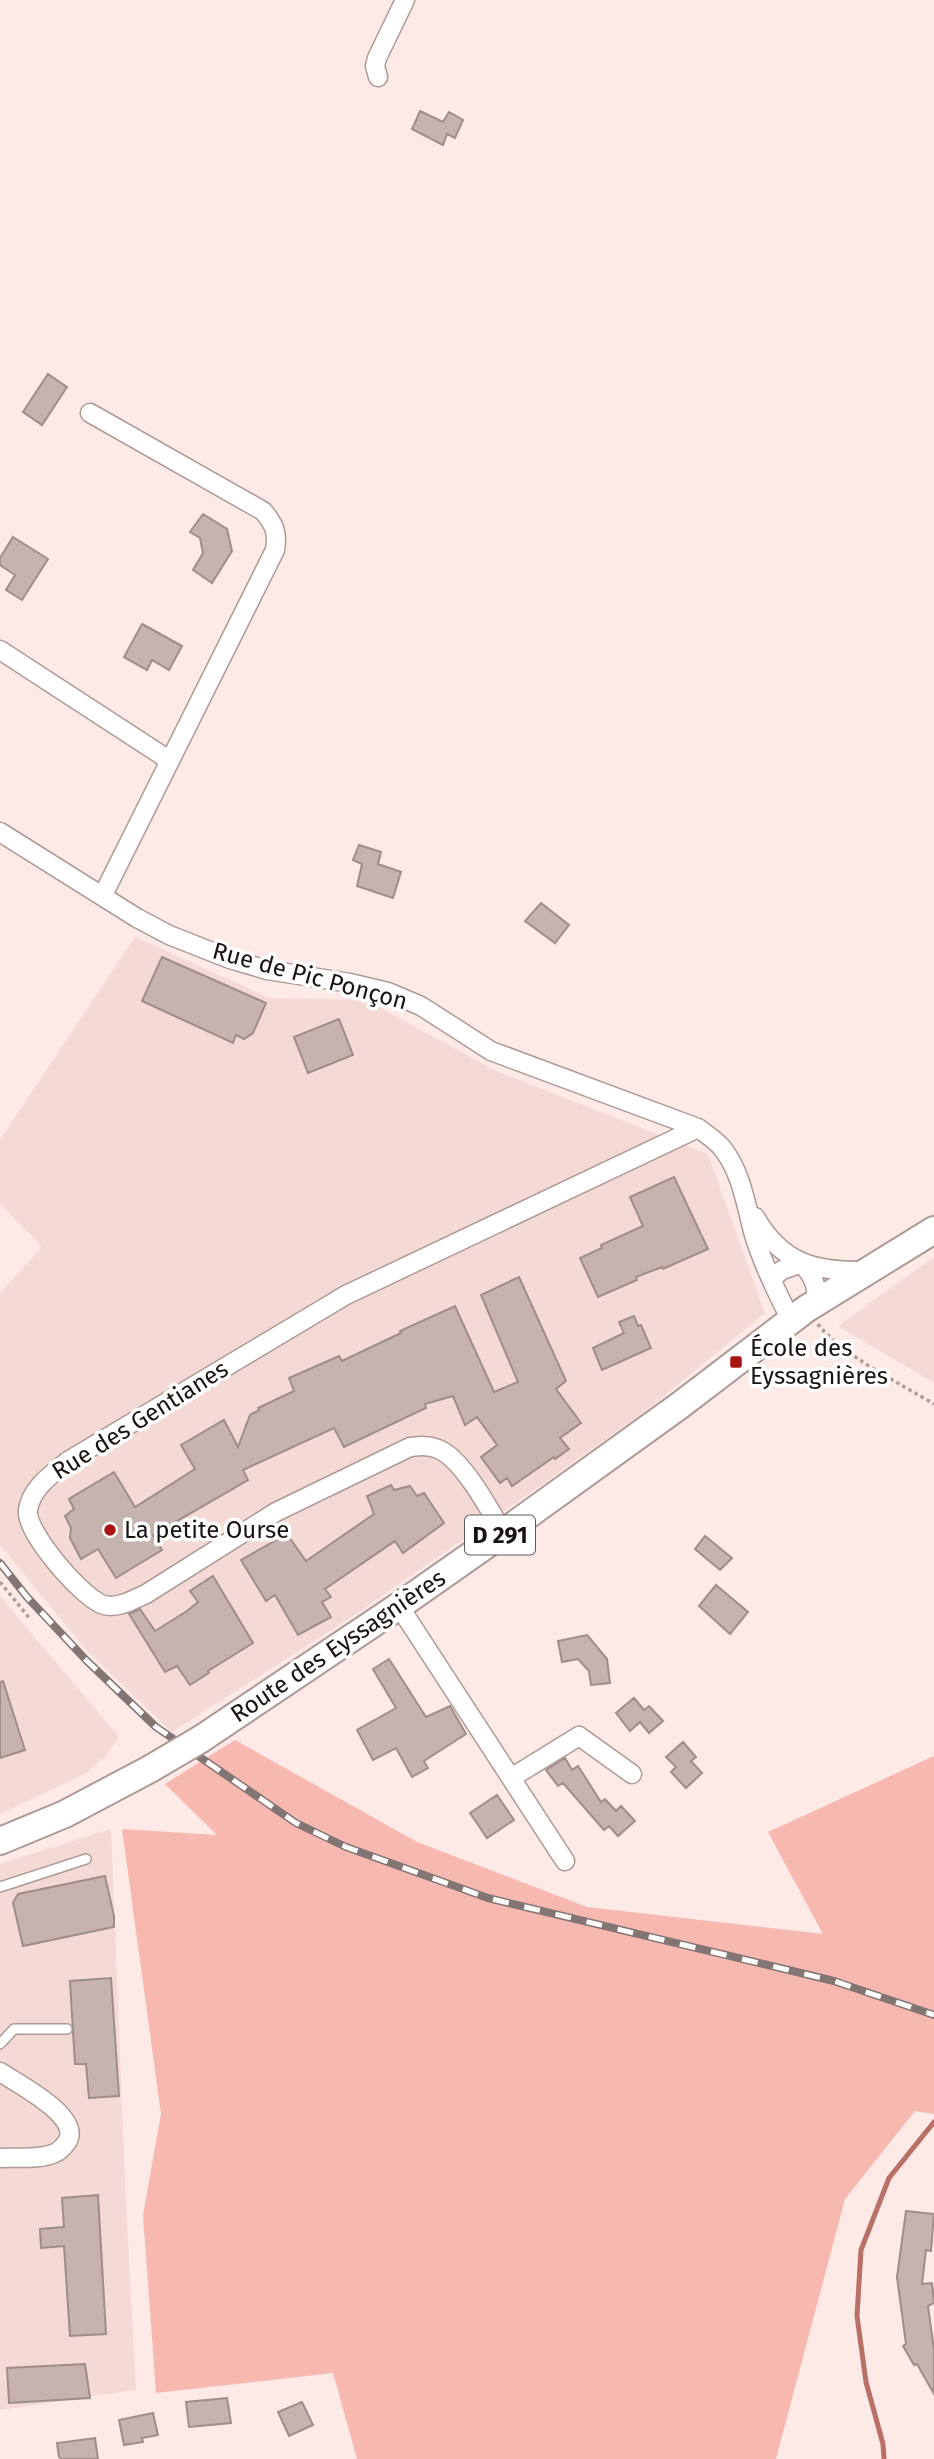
<svg xmlns="http://www.w3.org/2000/svg" width="934" height="2459" viewBox="0 0 934 2459" font-family="'Fira Sans',sans-serif">
<style>
.built{fill:#f5d9d5}
.green{fill:#f7b8af}
.lines{fill:none;stroke-linecap:round;stroke-linejoin:round}
.stream{stroke:#b87067;stroke-width:5}
.building{fill:#c6b3b0;stroke:#9f8d8a;stroke-width:2}
.service-casing{stroke:#ad9a97;stroke-width:12}
.minor-casing{stroke:#ad9a97;stroke-width:21}
.primary-casing{stroke:#ad9a97;stroke-width:30}
.path{stroke:#ac9c9a;stroke-width:3.5;stroke-dasharray:3.5 3.5;stroke-linecap:butt}
.service{stroke:#fff;stroke-width:9}
.minor{stroke:#fff;stroke-width:18}
.primary{stroke:#fff;stroke-width:26}
.rail-casing{stroke:#827573;stroke-width:8}
.rail{stroke:#fff;stroke-width:5;stroke-dasharray:16;stroke-linecap:butt}
.primary-bridge-casing{stroke:#ad9a97;stroke-width:30;stroke-linecap:butt}
.primary-bridge{stroke:#fff;stroke-width:26}
.poi-dot{fill:#a81412;stroke:#fff;stroke-width:2.5}
.labels{text-anchor:middle;stroke-width:7;stroke-linejoin:round;paint-order:stroke}
.shield{fill:#fff;stroke:#5e5958;stroke-width:2}
.shield-label{font-size:23px;font-weight:bold;fill:#191211}
.street-label{font-size:24px;fill:#191211;stroke:#fff}
.poi-label{font-size:24px;fill:#191211;stroke:#fff;text-anchor:start}
</style>
<rect width="100%" height="100%" fill="#fde9e6"/>
<path class="built" d="M135,937L269,998L366,1000L496,1071L708,1154L765,1313L648,1409L510,1507L350,1618L172,1732L87,1651L0,1545V1293L42,1247L0,1204V1140Z
M934,1257V1383L838,1326Z
M0,1596L119,1737L104,1758L86,1773L0,1814Z
M111,1829L126,2205L136,2390L0,2410V1864Z"/>
<path class="green" d="M235,1740L417,1842L587,1907L823,1934L768,1832L934,1756V2114L915,2111L845,2199L776,2459H357L333,2373L156,2393L143,2215L161,2114L122,1829L217,1835L165,1784Z"/>
<g class="lines">
<path class="stream" d="M884,2459L883,2444L866,2382L857,2316L861,2250L889,2178L934,2122"/>
</g>
<path class="building" d="M420,111L443,122L449,112L463,120L455,138L447,134L443,145L412,129Z
M48,374L67,387L42,425L23,412Z
M203,514L227,529L232,551L212,583L193,570L203,553L200,538L190,532Z
M13,537L48,559L22,600L6,590L15,575L0,565V558Z
M142,624L182,646L169,670L152,660L147,670L124,657Z
M359,845L381,852L378,864L401,872L393,898L357,886L362,864L353,860Z
M541,903L569,925L555,943L525,921Z
M162,957L266,1003L253,1033L244,1039L236,1035L233,1043L142,1001Z
M339,1019L353,1055L308,1073L294,1037Z
M674,1177L708,1249L663,1269L662,1267L636,1277L637,1280L598,1297L580,1258L602,1248L601,1245L643,1226L630,1197Z
M519,1277L566,1381L556,1389L581,1423L560,1438L569,1449L555,1459L554,1457L512,1486L507,1478L500,1483L481,1457L497,1445L477,1417L465,1425L453,1396L425,1404L426,1408L344,1447L334,1428L243,1470L248,1480L153,1535L162,1550L116,1578L98,1549L81,1559L70,1538L71,1528L65,1516L74,1509L69,1499L114,1472L135,1507L195,1469L181,1445L224,1420L238,1447L250,1415L259,1410L258,1408L294,1391L289,1378L339,1356L342,1361L401,1333L400,1331L455,1306L494,1392L518,1382L481,1295Z
M634,1316L638,1326L641,1325L651,1348L602,1370L593,1348L624,1333L619,1322Z
M391,1485L394,1490L410,1486L417,1496L424,1493L444,1523L403,1553L395,1541L325,1589L331,1597L322,1602L331,1617L298,1635L275,1595L266,1601L241,1560L287,1534L306,1561L374,1514L367,1496Z
M705,1536L732,1558L720,1570L695,1549Z
M213,1576L253,1643L208,1671L209,1673L190,1685L177,1666L165,1672L129,1614L140,1609L155,1631L187,1611L198,1602L190,1591Z
M716,1585L748,1612L730,1634L699,1606Z
M587,1635L607,1659L610,1683L591,1685L589,1671L578,1659L562,1662L558,1641Z
M389,1659L426,1717L450,1706L466,1734L424,1761L428,1768L412,1777L396,1748L373,1760L357,1730L396,1708L373,1669Z
M3,1681L25,1750L0,1758V1682Z
M634,1698L644,1710L649,1706L663,1721L649,1733L640,1722L630,1731L616,1713Z
M683,1742L696,1757L691,1761L702,1773L686,1788L671,1772L676,1767L666,1757Z
M565,1758L572,1770L578,1766L601,1802L605,1799L616,1811L621,1806L635,1821L618,1836L609,1826L604,1830L563,1783L558,1786L546,1770Z
M497,1795L514,1820L487,1838L470,1813Z
M105,1876L114,1916V1927L23,1946L13,1903L18,1894Z
M111,1978L119,2096L89,2098L86,2064H75L70,1981Z
M98,2195L106,2334L70,2336L64,2246L41,2248L40,2229L64,2227L62,2198Z
M906,2211L934,2214L931,2251L926,2250L922,2284L932,2283L934,2303L928,2306L934,2350V2394L917,2364L914,2365L903,2346L906,2344L897,2277Z
M85,2364L90,2398L9,2403L7,2368Z
M227,2398L231,2423L189,2427L186,2402Z
M302,2402L313,2425L289,2436L278,2412Z
M153,2413L158,2435L142,2438L143,2442L124,2445L119,2420Z
M95,2438L98,2459H62L59,2457L57,2443Z"/>
<g class="lines">
<g class="service-casing">
<path id="service" d="M0,1887L86,1859
M0,2044L14,2029H67"/>
</g>
<g class="minor-casing">
<path id="minor" d="M378,77L375,66L377,58L405,0
M90,413L263,511C274,524 278,532 275,550L103,895
M0,650L169,760
M0,832L137,918L169,935L230,959L267,970L350,983L388,992L421,1006L491,1051L698,1128C706,1134 717,1141 723,1149C742,1174 746,1206 754,1235C763,1265 777,1293 791,1320
M755,1217C782,1264 815,1272 867,1271
M771,1279L782,1270L802,1263C813,1277 819,1286 815,1304
M503,1533C490,1510 462,1458 438,1449C429,1445 420,1446 410,1447L276,1512L146,1594C134,1599 118,1609 104,1605C83,1599 25,1532 28,1510C31,1488 52,1474 68,1461L346,1295L698,1128
M399,1606L565,1861
M511,1778L579,1736L632,1774
M0,2072C17,2083 83,2117 67,2142C64,2146 60,2151 55,2153C40,2160 16,2157 0,2158"/>
</g>
<g class="primary-casing">
<path id="primary" d="M201,1739L399,1606L503,1533L679,1406L806,1309L934,1230
M0,1841L65,1814L150,1769"/>
</g>
<path class="path" d="M818,1324C840,1354 901,1384 934,1404
M0,1582L31,1620"/>
<use href="#service" class="service"/>
<use href="#minor" class="minor"/>
<use href="#primary" class="primary"/>
<g class="rail-casing">
<path id="rail" d="M0,1563L27,1597L87,1661L156,1727L296,1823L346,1847L488,1898L834,1981L934,2015"/>
</g>
<use href="#rail" class="rail"/>
<g class="primary-bridge-casing">
<path id="primary-bridge" d="M150,1769L201,1739"/>
</g>
<use href="#primary-bridge" class="primary-bridge"/>
</g>
<g class="poi-dot">
<rect x="729" y="1355" width="14" height="14" rx="3.5"/>
<circle cx="110" cy="1530" r="7"/>
</g>
<g class="labels">
<rect class="shield" x="465" y="1515.5" width="70" height="39" rx="5"/>
<g class="shield-label">
<text x="500" y="1543">D 291</text>
</g>
<g class="street-label">
<text transform="translate(310 976) rotate(15)" y="8">Rue de Pic Ponçon</text>
<text transform="translate(140 1420) rotate(-32)" y="8">Rue des Gentianes</text>
<text transform="translate(338 1646) rotate(-34)" y="8">Route des Eyssagnières</text>
</g>
<g class="poi-label">
<text x="750" y="1356">École des<tspan x="750" dy="28">Eyssagnières</tspan></text>
<text x="124" y="1538">La petite Ourse</text>
</g>
</g>
</svg>
